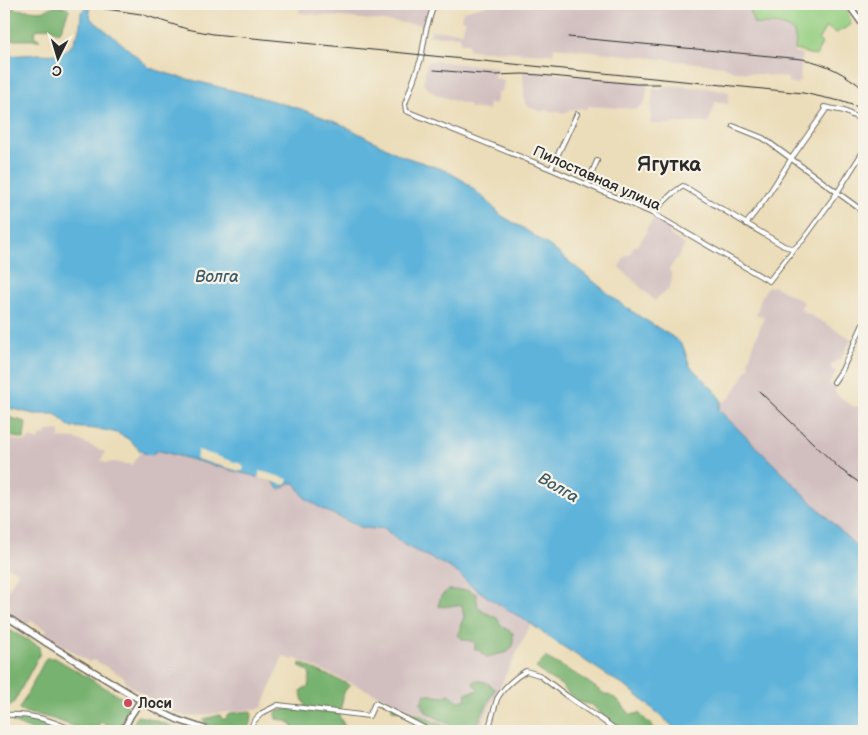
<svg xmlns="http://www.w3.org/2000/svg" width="868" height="735" viewBox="0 0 868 735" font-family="'Balsamiq Sans',sans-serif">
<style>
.industrial{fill:#d1bfbf}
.green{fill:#95cf82;stroke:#607d56}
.forest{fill:#78b270;stroke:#526e4e}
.water{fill:#5db3da;stroke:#446f82}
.pier{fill:#ebddb9}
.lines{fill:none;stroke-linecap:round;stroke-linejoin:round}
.street-casing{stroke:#6e695d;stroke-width:6}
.secondary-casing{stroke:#6e695d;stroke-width:8}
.street{stroke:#fff;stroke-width:4}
.secondary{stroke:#fff;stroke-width:5}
.rail{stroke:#2b2b2b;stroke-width:1}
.poi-dot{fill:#d1495b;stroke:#f7f3e8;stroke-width:2}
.labels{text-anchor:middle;stroke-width:4.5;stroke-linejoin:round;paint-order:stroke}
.street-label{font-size:15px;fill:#2b2b2b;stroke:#f7f3e8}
.poi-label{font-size:15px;font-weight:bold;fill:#2b2b2b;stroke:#f7f3e8;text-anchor:start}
.water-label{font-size:16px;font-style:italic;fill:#3c5b68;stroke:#f7f3e8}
.district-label{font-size:20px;font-weight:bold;fill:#2b2b2b;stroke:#f7f3e8}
</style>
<rect width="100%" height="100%" fill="#f7f3e8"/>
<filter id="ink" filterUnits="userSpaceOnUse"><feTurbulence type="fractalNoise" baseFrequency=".02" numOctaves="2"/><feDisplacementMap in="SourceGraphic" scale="10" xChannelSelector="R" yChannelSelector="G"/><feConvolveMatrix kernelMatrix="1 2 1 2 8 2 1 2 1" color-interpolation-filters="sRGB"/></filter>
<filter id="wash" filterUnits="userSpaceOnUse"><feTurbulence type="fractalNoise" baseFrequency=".0096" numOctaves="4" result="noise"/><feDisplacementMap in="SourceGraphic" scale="20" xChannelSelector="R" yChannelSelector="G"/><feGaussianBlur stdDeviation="1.12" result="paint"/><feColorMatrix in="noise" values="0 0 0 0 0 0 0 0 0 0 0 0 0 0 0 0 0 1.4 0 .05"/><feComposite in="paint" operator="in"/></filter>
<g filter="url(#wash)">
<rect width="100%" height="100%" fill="#ebddb9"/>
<path class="industrial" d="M300,4H430L427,20L424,25L299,13Z
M490,4H749L755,24L787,26L792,30L796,39L794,53L802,55L800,81H798L797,84L788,83V78L734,71L723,66L554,47L553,54L468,50L469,43H460V36H430L431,30L462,32L466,20L461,19L463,11Z
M430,61L498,67L497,73H494V78L504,81L502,92H498L496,104L489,103L488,110L470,108V105L458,102L435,94L423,84L427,63Z
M527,71L648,83L645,103L637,109L588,106L587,109L579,108L563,113L545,110L542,112L539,111L529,107L525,103L524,96L523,74V73Z
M679,86L706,88L729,92L728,104L715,102L713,112L708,123H678L664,124H650L653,88L660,89L662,87Z
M654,218L672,229L669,234L685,245L678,257L669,269L671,274L672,281L668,290L660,295L655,301L619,267L625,256L630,254L634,246H637L647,232L646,229Z
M768,286L771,287L774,286L804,302L800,309L852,339L839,361L837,360L830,367L836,372L829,384L836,387L835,393L852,406L864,407V554L719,410V407L721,403L730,398L750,365L748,362L754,344L764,317L756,314L762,296Z
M60,430V438L76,439L105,452L101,461L107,463L114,462L132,465L136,458L141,452L151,455L157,451H160L272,481L275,484L277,488L285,487L289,483H295L305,498L322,509L360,527L373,529L384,527L396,539L406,546L449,567L459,574L469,584L492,600L531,624L478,731H460L294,658L293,660L283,656L262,708L186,717L164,708L126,683L124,677L94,660L89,662L45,634L47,630L31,621L28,624L5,610L4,598L18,572L4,565V438L26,442L30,437L38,441L41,435L44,436L48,431Z"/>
<path class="green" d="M749,4H842L849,15L851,25L836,33L826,27L818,40L822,43L816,56L795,50C800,20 776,25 754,24Z"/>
<path class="forest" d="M4,4H12L13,9L44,11L53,6L65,7L69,10C65,18 64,26 59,33L49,27L36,30L34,36L40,40H4Z
M4,416L26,422L24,439L4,435Z
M448,590H468L476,594L478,607L484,612L497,618L502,626L513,633V646L508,652L486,657L480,651L475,649V642L462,639L458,635L461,624L464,617L462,606C453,604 447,608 438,606L441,596Z
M4,627L39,646L40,654L13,704L5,709H4Z
M545,657L581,677L603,693L617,699L631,715L639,713L657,731H623L604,717L592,705L579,702L569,694L561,685L546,676L536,668Z
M46,658H55L126,700L127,709L120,730L100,722L97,731C79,731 63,721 46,717C35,714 28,715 19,709Z
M300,663L350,685L344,692L339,716L346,728L345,731H293L292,724L284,720L276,719L275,715L278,711L306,706L302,698L301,690L308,687L310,675L308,671L300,667Z
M475,680L486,682L495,689L474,731H465L450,725L426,712L421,702L425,694L443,697L449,694L459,701L465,700L466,693L477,691L478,687L473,685Z
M394,704L456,731C450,731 442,732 435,731C419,728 411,710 392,710V706Z
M251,711L252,717L247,731H229L205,723L204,719L220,715L222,719H226L227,716L233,713Z
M137,716L148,718L187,731H134L133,725Z
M16,717L31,719L50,723V727L47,731H34L12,722V720Z"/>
<path class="water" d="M85,4H89V10L91,19L119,41L150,68L172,75L255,96L301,109L341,124L402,156L445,170L464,181L487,201L502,216L523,228L551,247L619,302L639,316L676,339L683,346L690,366L713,389L721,400V403L719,407V410L864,554V731H678L661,716L632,691L553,640L531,624L492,600L469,584L459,574L449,567L406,546L396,539L384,528L373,529L360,527L322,509L305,498L295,483H289L285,487L279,489L272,481L160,451H157L151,455C138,454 135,441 123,436C108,428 89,429 72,427L69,426L55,414H34L4,407V56C16,55 27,55 39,54C44,54 50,55 55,54C75,51 81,30 81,12L84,10Z"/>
<path class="pier" d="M198,450L241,464L244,467L243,470L242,471H239L196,459Z
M260,471L288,479L286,485L258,478Z"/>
</g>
<g filter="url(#ink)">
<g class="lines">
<g class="street-casing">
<path id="street" d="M434,4L426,30L421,59L405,104L406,111L551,169L652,213L769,281L794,249L803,240L837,193L864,150
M824,107L844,111L864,121
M733,126L763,138L864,212
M551,169L577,114
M587,184L597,161
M652,213L673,193L683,186L784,246L794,249
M746,224L766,198L791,159L827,108
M834,382L842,370L864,322
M4,715C32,713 51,721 76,731
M249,731L254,721L262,713L278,705L369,716L375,703L430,731
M488,731L497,699C503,688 515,677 526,671L539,675L567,696L618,731"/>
</g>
<g class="secondary-casing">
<path id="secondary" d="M848,4L864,26
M4,615L45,642L155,709L178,720L211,731
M123,731L131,715L141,700"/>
</g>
<use href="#street" class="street"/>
<use href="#secondary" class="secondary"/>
<path class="rail" d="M61,4L99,8L141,14L187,29L213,34L803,93L840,101L864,109
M568,37L802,59C826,63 845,74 864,89
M434,70L494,75L523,74L540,75L636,84H660
M759,391L840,469L864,486"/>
</g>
</g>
<circle class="poi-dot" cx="128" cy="703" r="5"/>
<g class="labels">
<g class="street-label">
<text transform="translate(597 178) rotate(24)" y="5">Пилоставная улица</text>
</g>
<g class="poi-label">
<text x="138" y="708">Лоси</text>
</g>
<g class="water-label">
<text x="217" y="282">Волга</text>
<text transform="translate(559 487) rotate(30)" y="6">Волга</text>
</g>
<g class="district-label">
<text x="669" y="171">Ягутка</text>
</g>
</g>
<rect width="868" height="735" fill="none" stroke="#f7f3e8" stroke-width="20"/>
<g transform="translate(58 58) rotate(185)" stroke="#f7f3e8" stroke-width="4" paint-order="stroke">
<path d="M0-4L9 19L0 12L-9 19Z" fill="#2b2b2b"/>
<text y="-8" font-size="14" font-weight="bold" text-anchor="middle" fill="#2b2b2b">С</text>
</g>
</svg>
